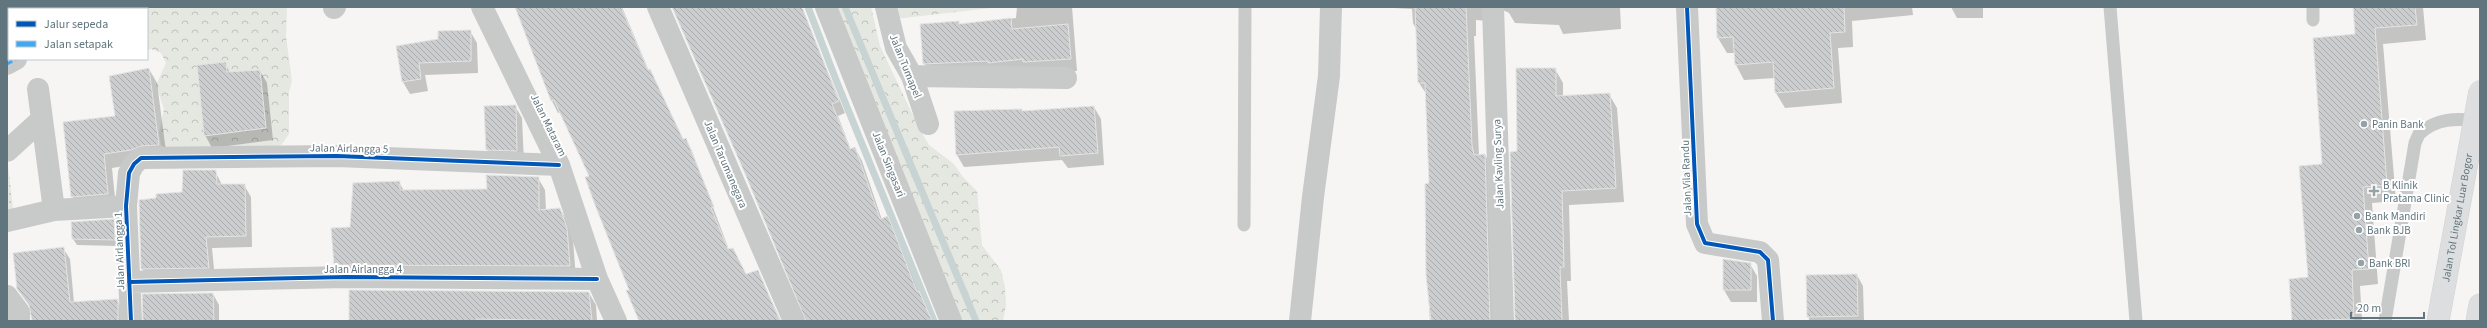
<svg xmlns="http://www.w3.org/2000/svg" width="2487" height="328" viewBox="0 0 2487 328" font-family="'Source Sans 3',sans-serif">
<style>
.grass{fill:url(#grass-dots)}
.forest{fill:url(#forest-crowns)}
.shadow{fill:#0003}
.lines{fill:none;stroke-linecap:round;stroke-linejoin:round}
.stream{stroke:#c8d3d4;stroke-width:7}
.building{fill:url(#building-back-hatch);stroke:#e5e4e4}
.highway-casing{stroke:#d1d2d2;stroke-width:23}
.lane{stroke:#c8caca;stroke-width:13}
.street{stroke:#c8caca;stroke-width:22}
.highway{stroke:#dddedf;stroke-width:22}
.highway-bridge-casing{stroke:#d1d2d2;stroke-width:23;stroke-linecap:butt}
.highway-bridge{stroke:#dddedf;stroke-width:22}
.quiet{stroke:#3fa9f5;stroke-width:3;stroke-dasharray:6 3;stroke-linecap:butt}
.cycleway-casing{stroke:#fff;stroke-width:6}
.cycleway{stroke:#0057b8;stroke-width:4}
.poi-dot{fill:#95a2a7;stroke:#fff;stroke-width:1.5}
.labels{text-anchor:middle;stroke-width:4;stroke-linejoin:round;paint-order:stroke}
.street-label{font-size:11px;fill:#61757e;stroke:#fff}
.poi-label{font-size:11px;fill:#61757e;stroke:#fff;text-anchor:start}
</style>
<defs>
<pattern id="grass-dots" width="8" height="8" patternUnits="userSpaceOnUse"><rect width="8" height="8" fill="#e5e7e1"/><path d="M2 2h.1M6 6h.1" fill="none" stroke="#bdc0bc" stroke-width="1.8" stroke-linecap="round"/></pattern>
<pattern id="forest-crowns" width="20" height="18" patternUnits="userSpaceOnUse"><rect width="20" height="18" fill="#e5e7e1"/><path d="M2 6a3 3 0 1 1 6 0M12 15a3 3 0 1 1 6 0" fill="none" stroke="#bdc0bc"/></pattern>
<pattern id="building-back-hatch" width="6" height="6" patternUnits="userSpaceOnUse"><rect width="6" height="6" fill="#cccdce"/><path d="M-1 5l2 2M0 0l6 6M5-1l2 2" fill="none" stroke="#a9abac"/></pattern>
</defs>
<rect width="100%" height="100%" fill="#f6f5f4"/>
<path class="grass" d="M7,156L14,217L7,218Z"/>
<path class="forest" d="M129,7H287L286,36L292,81L289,92V134L282,144L273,150L242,151L232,146L170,151L161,145L159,133L164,109L156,85L166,63L161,53L151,49L147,51V9H129Z
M826,7H871L880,46L919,128L929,145L954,164L963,177L977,191L982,245L1001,270L1005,287L1006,305L1003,321H961Z
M894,7H1000L895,19Z"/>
<path class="shadow" d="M37,7H70L69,9H36Z
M516,7H622L649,71L683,140L686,139L692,151L729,250L746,275L758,271L781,321H640L590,176L561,112L558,113L552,101Z
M672,7H801L845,113L838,116L851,150L855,148L862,161L882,220L888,217L895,230L931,321H806L747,175Z
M1017,7H1072L1077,71L1031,74L931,76L924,63L958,22L960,25L1016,18Z
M1375,7H1620L1621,29L1563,34L1559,25L1515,23L1509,13L1501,9L1489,21L1476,20V36H1474L1479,156L1485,155L1493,169L1498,321H1430L1427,275L1430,184L1427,95L1419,83L1417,31L1413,23L1412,9Z
M1717,7H1912L1913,15L1852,21L1853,47L1838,48L1842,103L1785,108L1776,93L1775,78L1744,80L1736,65L1735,53H1727L1718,38Z
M1951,7H1983V18H1957Z
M2354,7H2423L2426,40L2383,44L2396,201L2372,203L2378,284L2360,286L2362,321H2293L2290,280L2309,278L2323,165L2356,35Z
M470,31L477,43L478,73L425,75L428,91L410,94L403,82L397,46L439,40Z
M225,63L230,73L260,71L267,83L273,140L212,148L205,135Z
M149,69L157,83L167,159L112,168L116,208L80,210L72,196L116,117Z
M1555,69L1563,83V97L1609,94L1617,108L1624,202L1569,205L1571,281H1567L1569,321H1516L1518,152Z
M515,106L522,118L524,163L494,161L487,149Z
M1094,107L1101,119L1104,165L1068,168L1062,160L964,167L957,155L955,112H1022Z
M215,171L222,185H244L251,197L252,247L212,248L215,279L149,281L142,269L157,199L183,193Z
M538,178L545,190L546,210L560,209L567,221L573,240L576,278L342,277L335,264L351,228L399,182L404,191L488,190Z
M114,220L117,227L118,246L77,245L73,239Z
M63,248L70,259L74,303L117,300L123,311L124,321H32Z
M1724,260L1750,264L1757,276V302H1731L1724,290Z
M1857,275L1863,286L1864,321H1809L1807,276Z
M589,293L596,305L597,321H350Z
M213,294L219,305V321H143Z"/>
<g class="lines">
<path class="stream" d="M808,7L836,80L934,321
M845,7L976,321"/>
</g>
<path class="building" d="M515,7H621L648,70L650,69L683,139L686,138L714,207L711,208L728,249L733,248L746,274L758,270L780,321H639L626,290H629L595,205L585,177L589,176L554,100L551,101Z
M672,7H802L839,101L832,104L850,149L855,147L880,219L888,216L917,292L919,291L932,321H806L746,176Z
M1415,7H1466L1472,145L1474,155L1485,154L1490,321H1431L1426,275L1425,184L1429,183L1425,83H1418Z
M1716,7H1844L1845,32L1830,33L1834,88L1775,93L1773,62L1735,65L1733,37L1717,38Z
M2353,7H2415L2417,25L2375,28L2387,185L2363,187L2369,269L2352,270L2354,319L2292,321L2289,279L2308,277L2299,166L2322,164L2313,38L2355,34Z
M1011,18L1012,29L1068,24L1071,59L1023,62V59L988,63V61L923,64L920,24L959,21V24Z
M471,30V61L419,63L421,79L402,82L396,46L438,39V31Z
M226,62L227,72L260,70L266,128L204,136L197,65Z
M149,68L159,145L141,146L131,150L104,154L108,194L71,197L63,122L115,116L109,76Z
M1516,68H1556V96L1610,93L1616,188L1562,191L1564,267H1560L1562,321H1515L1510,152L1517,151Z
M516,105L517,151L486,150L484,106Z
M1094,106L1098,153L1060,156L1059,147L956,155L954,111L1022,109V111Z
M183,170H216L217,184H245L246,236L206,237L209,268L141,269L139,200L156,198V194L182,192Z
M486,175L539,177V210L560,208L567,228L570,266L334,265L331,228L350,227L353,183L400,181V190L487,189Z
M114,219L115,240L72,239L71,222Z
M64,247L70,302L118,299V321H32L29,305L17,289L13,253Z
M1723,259L1751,263V290H1723Z
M1857,274L1858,316L1807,317L1806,275Z
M349,290L589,292L592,321L476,319V321H349Z
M211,293H213L214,321H143L142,294Z"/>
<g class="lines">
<g class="highway-casing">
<path id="highway" d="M2477,321L2480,305"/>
</g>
<path class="lane" d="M2110,7L2136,321
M2313,20V7
M1244,225L1245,7
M2385,321L2415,143L2419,134C2436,118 2457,118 2479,121"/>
<path class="street" d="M482,7L559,165L597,279L616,321
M658,7L794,321
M826,7L951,321
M886,7L896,48L912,76L928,124
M1493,7L1503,321
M1687,7L1697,224L1705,243L1760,252L1768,260L1773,321
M334,8L335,7
M103,9L106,7
M7,64L16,59
M912,76L1066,78
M38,89L54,210
M7,151L40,121
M7,221L54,210L126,206
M129,282L346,277L597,279
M7,296L19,312V321
M131,321L126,206L129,173L134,164L141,158L337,156L559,165
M1300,321L1313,197L1329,76L1331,7"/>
<use href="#highway" class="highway"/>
<g class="highway-bridge-casing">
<g id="highway-bridge">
<path id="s1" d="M2438,321L2480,91"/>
</g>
</g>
<use href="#highway-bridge" class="highway-bridge"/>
<path class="quiet" d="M103,9L106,7
M7,64L16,59"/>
<g class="cycleway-casing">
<path id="cycleway" d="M1687,7L1697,224L1705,243L1760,252L1768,260L1773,321
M129,282L346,277L597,279
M131,321L126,206L129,173L134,164L141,158L337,156L559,165"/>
</g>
<use href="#cycleway" class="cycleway"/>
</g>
<g class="poi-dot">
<circle cx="2364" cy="124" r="4"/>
<path d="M2372 185h4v4h4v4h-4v4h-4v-4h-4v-4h4z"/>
<circle cx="2357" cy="216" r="4"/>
<circle cx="2359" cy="230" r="4"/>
<circle cx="2361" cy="263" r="4"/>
</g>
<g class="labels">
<g class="street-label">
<text transform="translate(906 66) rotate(68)" y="4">Jalan Tumapel</text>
<text transform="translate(549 125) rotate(64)" y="4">Jalan Mataram</text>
<text transform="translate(349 148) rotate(1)" y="4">Jalan Airlangga 5</text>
<text transform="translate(726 164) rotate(67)" y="4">Jalan Tarumanegara</text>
<text transform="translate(889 164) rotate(68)" y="4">Jalan Singasari</text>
<text transform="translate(1498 164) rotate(-92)" y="4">Jalan Kavling Surya</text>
<text transform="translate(1686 178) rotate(-92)" y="4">Jalan Vila Randu</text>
<text dy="4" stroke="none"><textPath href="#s1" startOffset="105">Jalan Tol Lingkar Luar Bogor</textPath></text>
<text transform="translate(119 251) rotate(-92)" y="4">Jalan Airlangga 1</text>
<text x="363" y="273">Jalan Airlangga 4</text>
</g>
<g class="poi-label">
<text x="2372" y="128">Panin Bank</text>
<text x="2383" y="189">B Klinik<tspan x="2383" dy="13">Pratama Clinic</tspan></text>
<text x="2365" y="220">Bank Mandiri</text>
<text x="2367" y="234">Bank BJB</text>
<text x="2369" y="267">Bank BRI</text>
</g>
</g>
<rect width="2487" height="328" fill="none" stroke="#61757e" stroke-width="16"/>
<rect x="8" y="8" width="140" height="52" fill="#ffffff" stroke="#c0c8cb"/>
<rect x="16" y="21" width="20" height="6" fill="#0057b8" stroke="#c0c8cb"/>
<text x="44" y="28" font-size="12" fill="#61757e">Jalur sepeda</text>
<rect x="16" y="41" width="20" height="6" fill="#3fa9f5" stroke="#c0c8cb"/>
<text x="44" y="48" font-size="12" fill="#61757e">Jalan setapak</text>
<path d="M2351 312v6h73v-6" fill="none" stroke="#61757e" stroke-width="2"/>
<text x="2357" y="312" font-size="12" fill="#61757e" stroke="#ffffff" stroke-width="3" paint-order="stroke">20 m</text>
</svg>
